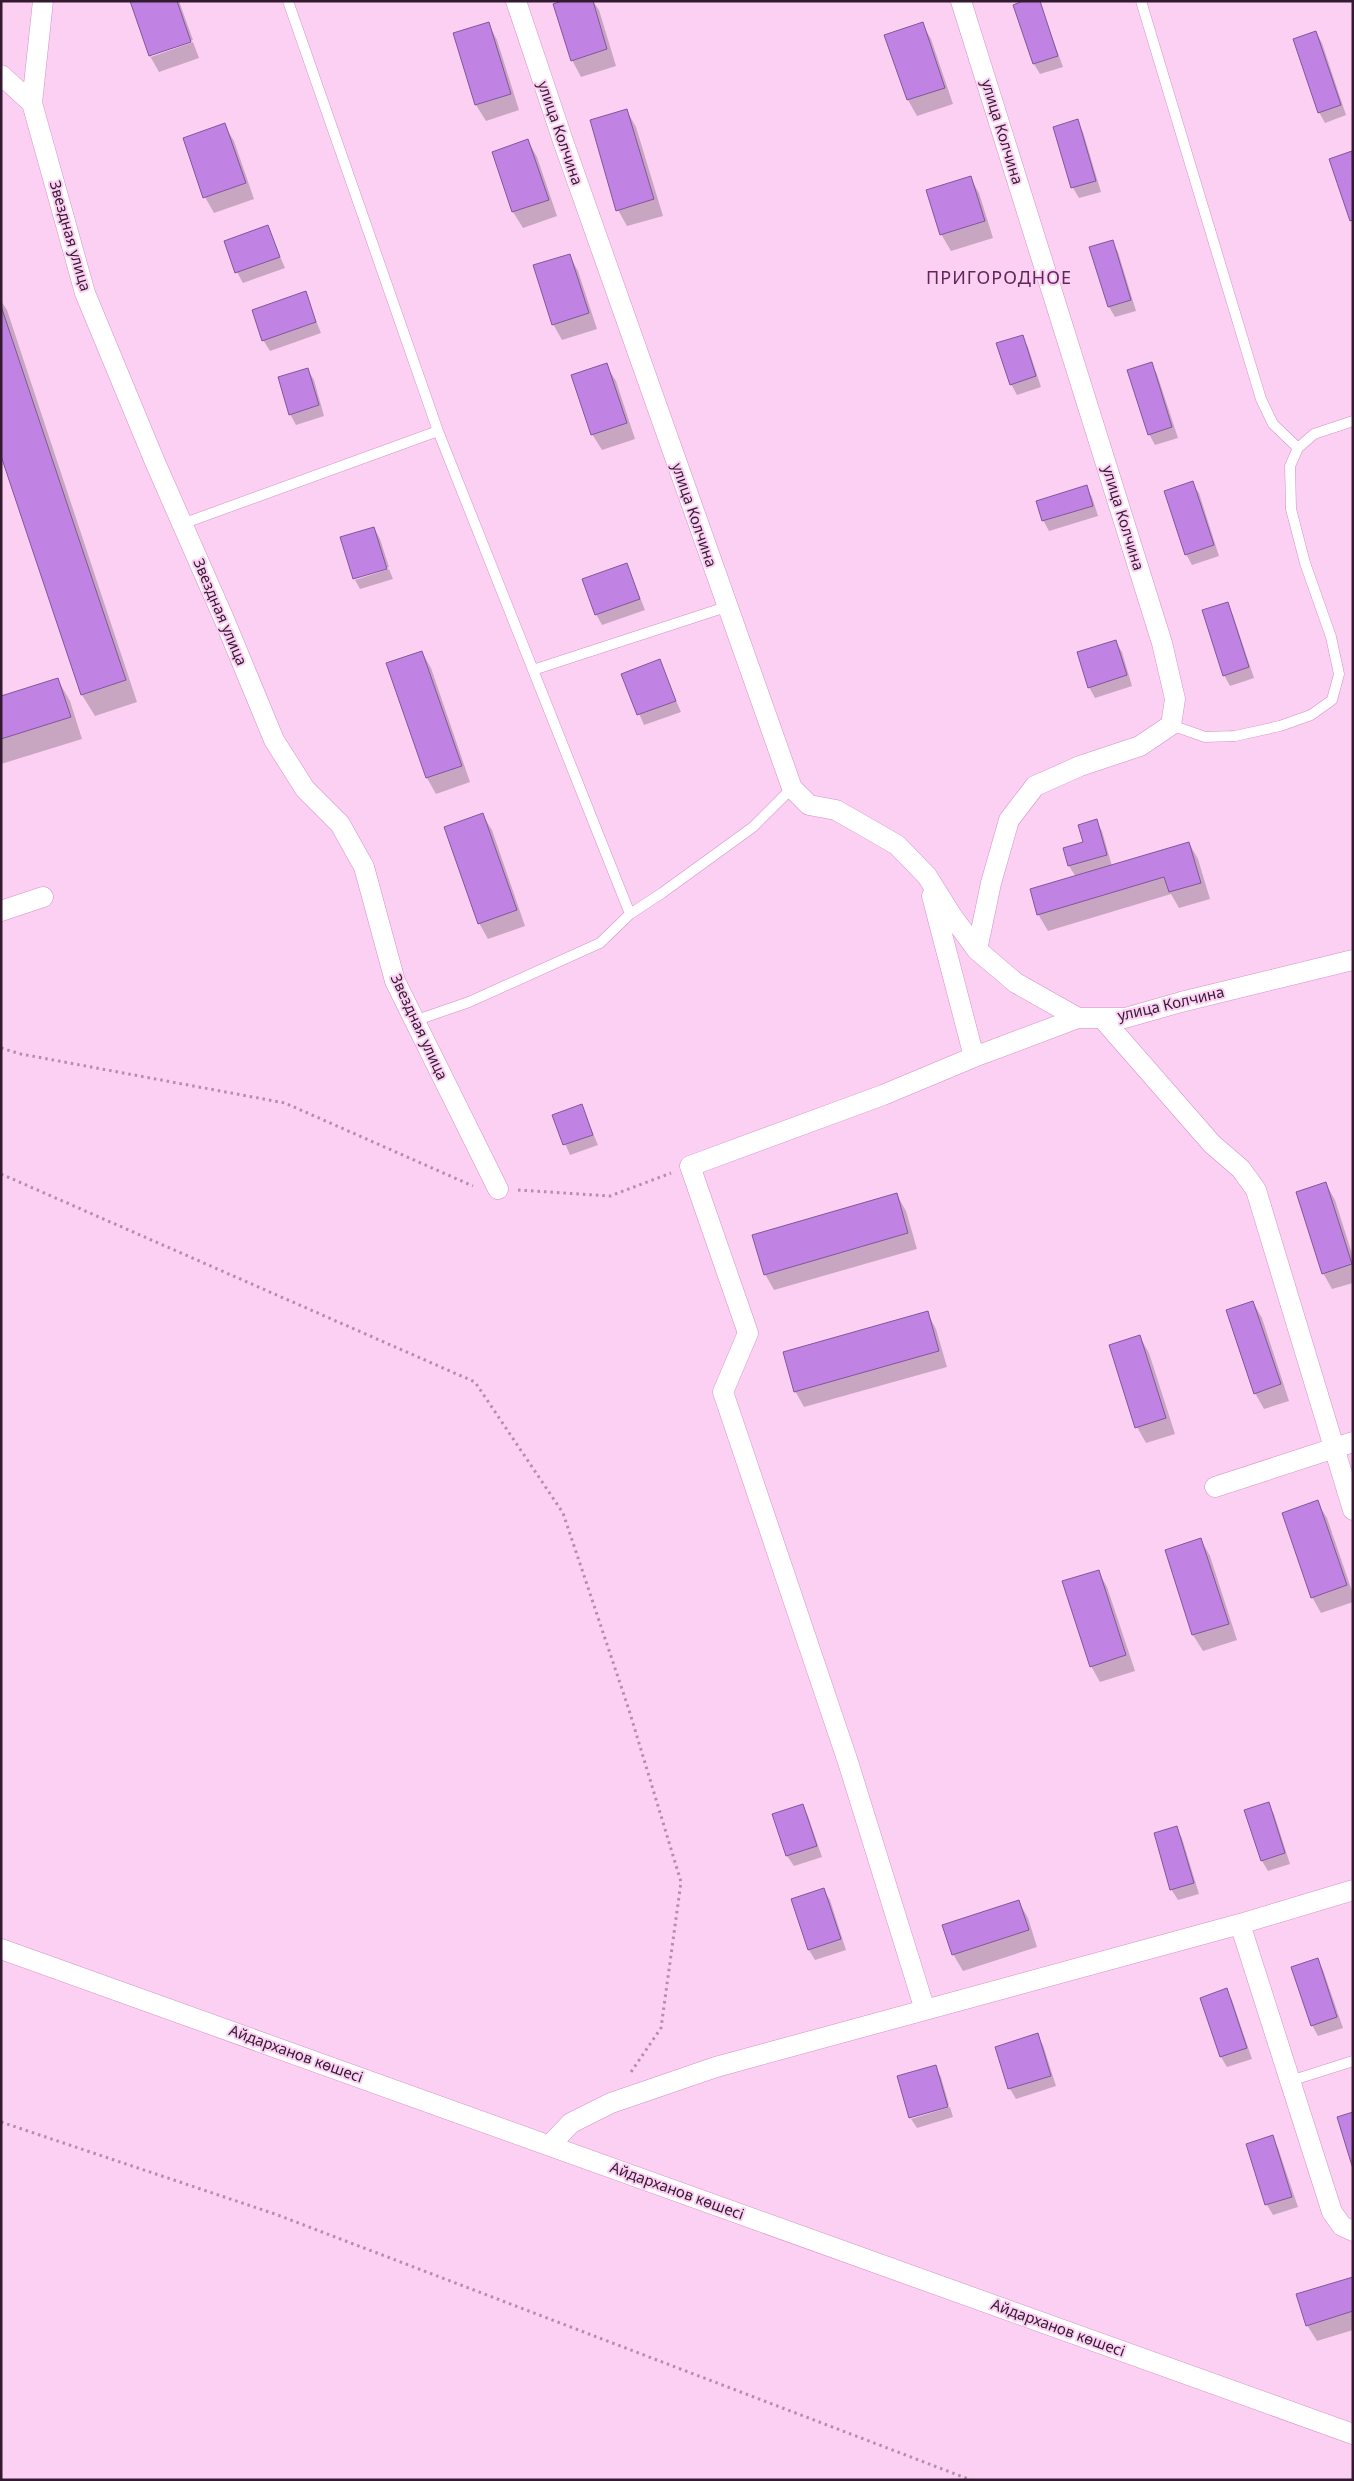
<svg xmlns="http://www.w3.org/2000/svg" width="1354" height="2481" viewBox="0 0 1354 2481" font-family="'Noto Sans',sans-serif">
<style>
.shadow{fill:#0003}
.building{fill:#c082e3;stroke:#815799}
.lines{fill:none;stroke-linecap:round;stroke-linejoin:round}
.service-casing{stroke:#d491c9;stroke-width:11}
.minor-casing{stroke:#d491c9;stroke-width:21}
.path{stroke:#b28eac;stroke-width:3;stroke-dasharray:2.5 4;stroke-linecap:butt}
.service{stroke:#fff;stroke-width:10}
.minor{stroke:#fff;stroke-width:20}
.labels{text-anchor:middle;stroke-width:4;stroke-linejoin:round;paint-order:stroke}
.street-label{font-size:15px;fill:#341a30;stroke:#fbd0f3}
.quarter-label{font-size:18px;letter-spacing:1px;fill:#602659;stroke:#fbd0f3}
</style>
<rect width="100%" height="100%" fill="#fbd0f3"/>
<path class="shadow" d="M131,1H179L193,40L151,54V57L193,42L199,58L159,72L150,56Z
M566,1H593L599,10L616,66L581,77L572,60Z
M1039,1L1063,67L1040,74L1034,64L1014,5Z
M488,23L497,40L519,110L486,121L476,105L454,34Z
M922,23L931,39L953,104L917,116L908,100L886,35Z
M1316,32L1322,43L1346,115L1325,123L1319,112Z
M627,111L636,127L663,216L627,226L618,210Z
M1077,121L1083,132L1101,192L1079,198L1073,188L1055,127Z
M224,125L234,141L254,199L214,213L205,197Z
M528,141L537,157L557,216L523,228L513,212Z
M1352,153L1353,154V222L1352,220Z
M970,177L979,193L993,238L951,251L941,234Z
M267,226L285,268L243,283L237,272Z
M1112,241L1118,252L1136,311L1115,317L1109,307Z
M569,255L578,271L597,329L562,340L553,324Z
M305,293L321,333L270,351L263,340Z
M1,301L7,310L137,702L95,716L82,695L1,452Z
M1022,336L1028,347L1041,387L1017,395L1011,384Z
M1151,364L1157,374L1178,438L1155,445L1149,434Z
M606,365L616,381L635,439L602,450L592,434Z
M308,370L314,380L324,416L296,425L290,414Z
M1192,483L1199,493L1219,556L1192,565L1186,554Z
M1086,487L1092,497L1098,516L1049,531L1043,520Z
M374,528L380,539L389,567L355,578V579L342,538Z
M627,565L645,610L602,625L596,614Z
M389,569L393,579L360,589L355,580Z
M1227,604L1233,615L1254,678L1230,686L1224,675Z
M1115,641L1122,652L1132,686L1095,698L1089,687Z
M422,652L431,668L470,782L436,794L427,778L388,664Z
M659,661L681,712L644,725L622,674Z
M58,680L70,701L82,739L1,764V698Z
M482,814L492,830L525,926L488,939L479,923Z
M1096,821L1102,831L1112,866L1189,843L1198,859L1210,899L1179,908L1171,894L1048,931L1038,914L1076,877L1069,866L1064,849L1085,843Z
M581,1105L598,1145L570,1155L553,1116Z
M1326,1184L1335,1200L1353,1257V1283L1332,1289L1323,1273Z
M897,1195L906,1211L917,1249L774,1290L765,1274Z
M1253,1302L1262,1318L1289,1401L1264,1409L1255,1393Z
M927,1312L936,1329L947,1367L804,1407L795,1391Z
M1140,1337L1149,1353L1175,1434L1146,1443L1137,1427Z
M1317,1502L1327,1518L1353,1594V1602L1321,1613L1312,1597Z
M1201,1540L1210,1556L1237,1640L1203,1651L1193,1635L1166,1551Z
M1098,1571L1107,1587L1135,1671L1100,1682L1091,1666Z
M1268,1803L1274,1814L1290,1864L1268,1871L1262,1861Z
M802,1805L808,1816L822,1857L794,1866L787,1856L774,1815Z
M1176,1828L1182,1838L1199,1894L1178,1900L1171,1889Z
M824,1890L830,1900L846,1950L815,1960L809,1950L792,1900Z
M1019,1902L1028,1918L1037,1947L963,1971L953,1954Z
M1317,1959L1323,1970L1343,2028L1318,2036L1312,2025Z
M1226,1990L1232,2000L1252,2059L1227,2067L1221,2057L1201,1998Z
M1037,2035L1043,2045L1056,2086L1016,2099L1010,2089L997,2048Z
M935,2066L941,2077L949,2105L911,2116V2118L899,2077Z
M950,2107L953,2117L917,2128L911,2119Z
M1272,2137L1278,2148L1298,2207L1273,2215L1267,2205L1247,2145Z
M1353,2278V2330L1317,2341L1307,2325Z"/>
<path class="building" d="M130,1H177L191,42L149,56Z
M562,1H593L607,49L571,61L553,4Z
M1023,1H1040L1058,56L1033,64L1013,5Z
M489,22L511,94L475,105L453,33Z
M923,22L945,88L907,100L884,35Z
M1316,31L1341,105L1318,113L1293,39Z
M627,109L654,199L616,211L590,120Z
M1078,119L1096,181L1071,188L1053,127Z
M225,123L246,183L203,198L183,138Z
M528,139L549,200L512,212L492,152Z
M1352,151L1353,220L1350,221L1329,159Z
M971,176L985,221L940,235L926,190Z
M268,225L280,257L235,273L224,241Z
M1113,240L1131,300L1108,307L1089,247Z
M570,254L589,313L552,325L533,265Z
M306,291L316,322L262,341L252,310Z
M1,306L126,680L81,695L1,456Z
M1023,335L1036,376L1010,385L996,343Z
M1152,362L1172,427L1148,435L1127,370Z
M607,363L627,423L591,435L571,375Z
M308,368L319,405L289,415L278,377Z
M1193,481L1214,545L1185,555L1164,491Z
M1087,485L1093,506L1042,521L1036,501Z
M374,527L387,569L353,579L340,537Z
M627,563L640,599L595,615L582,579Z
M1228,602L1249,667L1223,676L1202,610Z
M1116,640L1127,675L1088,688L1077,652Z
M422,651L462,766L426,778L386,663Z
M660,659L676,701L637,715L621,674Z
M58,678L71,717L1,739V696Z
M483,813L517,910L478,924L444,827Z
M1097,819L1107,855L1068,866L1063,848L1083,842L1078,825Z
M1189,842L1201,883L1169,892L1164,877L1037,915L1030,889Z
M582,1104L593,1135L563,1145L552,1115Z
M1326,1182L1352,1264L1322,1274L1296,1192Z
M897,1193L908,1233L764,1275L752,1235Z
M1253,1301L1281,1384L1254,1394L1226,1310Z
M928,1311L939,1351L794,1392L783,1352Z
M1140,1335L1166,1418L1135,1428L1109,1345Z
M1318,1500L1347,1585L1311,1598L1282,1513Z
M1201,1538L1229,1624L1192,1635L1165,1550Z
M1099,1570L1126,1655L1090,1667L1062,1581Z
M1269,1802L1285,1853L1261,1861L1244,1810Z
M803,1804L817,1846L786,1856L772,1814Z
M1177,1826L1194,1883L1170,1890L1154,1833Z
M824,1888L841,1939L808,1950L791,1899Z
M1019,1900L1029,1930L952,1955L942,1925Z
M1318,1958L1337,2017L1311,2026L1291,1967Z
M1227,1988L1247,2048L1220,2057L1200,1998Z
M1038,2033L1051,2076L1008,2089L995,2047Z
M936,2065L948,2107L909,2118L897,2076Z
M1353,2112V2169L1337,2117Z
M1273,2135L1292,2197L1265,2205L1246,2144Z
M1353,2277V2311L1306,2326L1296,2294Z"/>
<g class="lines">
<g class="service-casing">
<path id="service" d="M288,1L438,431L630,914
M1141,1L1261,399L1273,424L1298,448
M182,524L438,431
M533,670L726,607
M1171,725L1205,737L1235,736L1280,726L1311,715L1332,700L1339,674L1331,637L1305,563L1291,509L1290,466L1298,448L1314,434L1353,421
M414,1021L469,1002L600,943L630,914L662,893L753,827L792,788
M1290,2081L1353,2061"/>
</g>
<g class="minor-casing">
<path id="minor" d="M43,1L32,103L85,293L155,462L224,619L274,740L305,789L340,824L364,867L395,981L498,1189
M516,1L563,141L792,788L809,805L836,810L897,845L927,876L952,916L977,950L1016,983L1078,1018H1125L1181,1002L1353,960
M961,1L1162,643L1175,699L1171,725L1140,746L1080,766L1035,786L1009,820L991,883L977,950
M1,75L32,103
M932,896L974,1057
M1,911L43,897
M1102,1018L1212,1144L1241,1169L1256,1190L1353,1510
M1215,1487L1353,1442
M1240,1924L1332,2212L1342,2226L1353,2231
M1,1949L1353,2434
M925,2010L848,1762L723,1392L748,1333L690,1166L883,1095L974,1057L1078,1018
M550,2145L571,2123L611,2103L716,2067L1240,1924L1353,1890"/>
</g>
<path class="path" d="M1,1048L21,1054L285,1103L473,1186
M1,1174L475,1382L563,1513L629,1710L681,1882L661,2028L629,2075
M518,1190L610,1196L671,1173
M1,2122L275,2214L971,2480"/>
<use href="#service" class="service"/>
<use href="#minor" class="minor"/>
</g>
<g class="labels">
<g class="street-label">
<text transform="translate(1002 132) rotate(73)" y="5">улица Колчина</text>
<text transform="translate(560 133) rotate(71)" y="5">улица Колчина</text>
<text transform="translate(70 236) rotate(74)" y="5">Звездная улица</text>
<text transform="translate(694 515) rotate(71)" y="5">улица Колчина</text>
<text transform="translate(1123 518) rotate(73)" y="5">улица Колчина</text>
<text transform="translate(220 612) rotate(67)" y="5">Звездная улица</text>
<text transform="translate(1171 1004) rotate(-13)" y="5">улица Колчина</text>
<text transform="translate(419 1027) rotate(65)" y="5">Звездная улица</text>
<text transform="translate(296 2054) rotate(20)" y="5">Айдарханов көшесі</text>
<text transform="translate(677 2191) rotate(20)" y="5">Айдарханов көшесі</text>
<text transform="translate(1058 2328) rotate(20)" y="5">Айдарханов көшесі</text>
</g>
<g class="quarter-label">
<text x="999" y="284">ПРИГОРОДНОЕ</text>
</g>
</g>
<rect width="1354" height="2481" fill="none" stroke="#341a30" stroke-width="5"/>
</svg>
